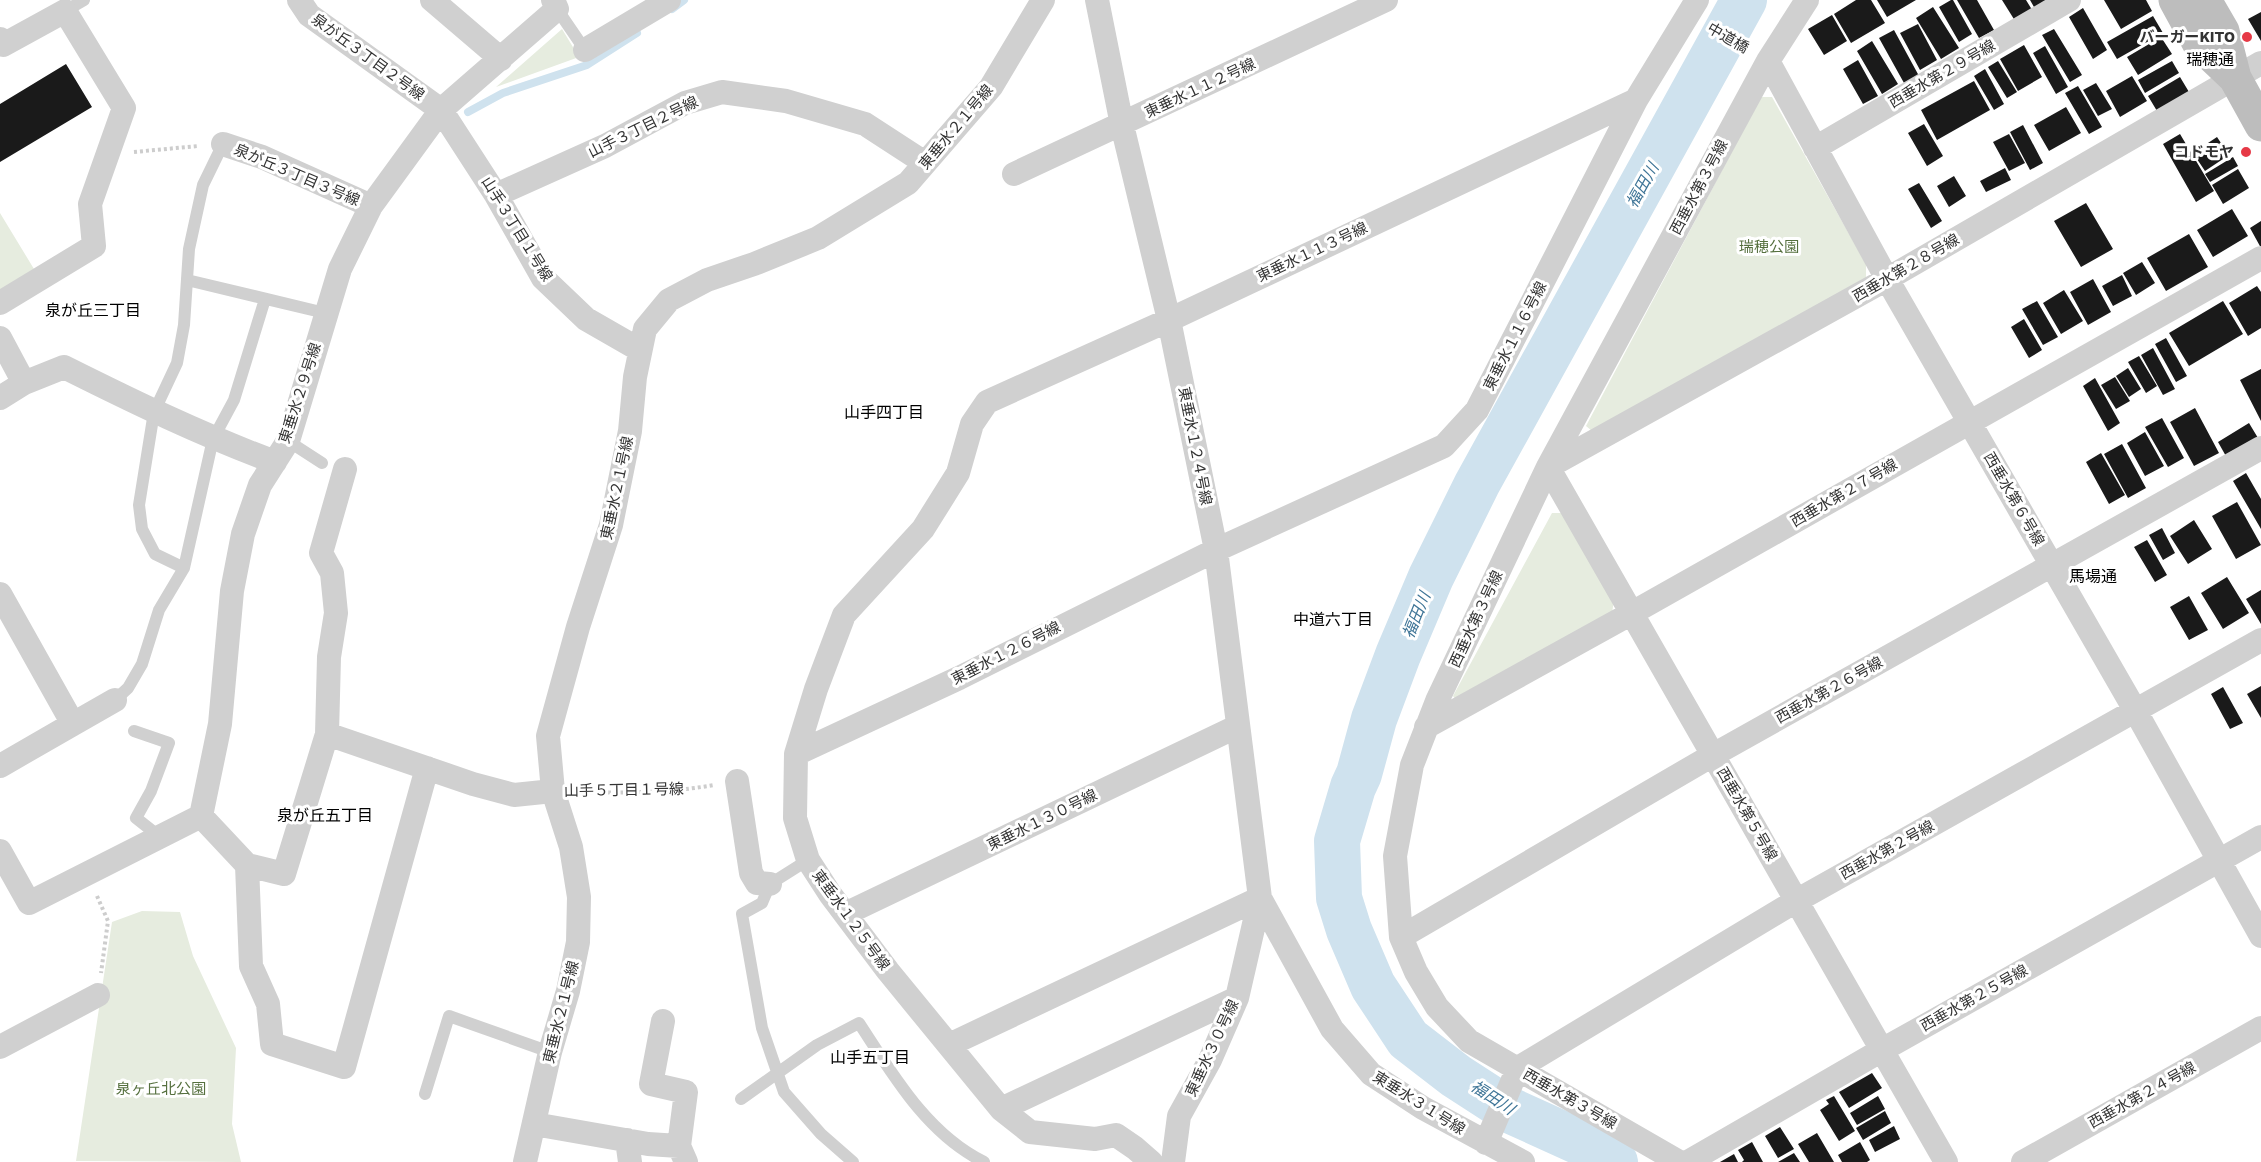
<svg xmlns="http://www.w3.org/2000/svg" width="2261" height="1162" viewBox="0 0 2261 1162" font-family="'Work Sans','Noto Sans JP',sans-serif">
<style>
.green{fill:#e6ecdf}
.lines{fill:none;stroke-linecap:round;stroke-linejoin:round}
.stream{stroke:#cfe2ee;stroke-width:8}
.river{stroke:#cfe2ee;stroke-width:46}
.building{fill:#1a1a1a}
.path{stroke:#cdcdcd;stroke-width:4;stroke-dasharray:3 3;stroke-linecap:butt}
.lane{stroke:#d0d0d0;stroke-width:12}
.street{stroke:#d0d0d0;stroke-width:24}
.secondary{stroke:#bdbdbd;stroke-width:33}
.poi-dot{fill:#e63946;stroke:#fff;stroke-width:2}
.labels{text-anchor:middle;stroke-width:6;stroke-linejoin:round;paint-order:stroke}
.poi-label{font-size:15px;font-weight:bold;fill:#333;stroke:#fff;text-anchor:end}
.street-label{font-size:15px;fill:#333;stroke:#fff}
.park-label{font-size:15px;fill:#56703f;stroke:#fff}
.neighbourhood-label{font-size:16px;fill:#000;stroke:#fff}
.water-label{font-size:16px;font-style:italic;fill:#3f7597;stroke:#fff}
</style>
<rect width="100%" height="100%" fill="#fff"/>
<path class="green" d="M562,29L579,57L496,87Z
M1761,97H1772L1866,264V280L1592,431L1586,426Z
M0,213L34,269L0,290Z
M1552,513H1563L1614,599L1612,614L1458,703L1453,696Z
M142,911L180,912L193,956L236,1048L232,1124L241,1162L76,1161L112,922Z"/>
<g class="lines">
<path class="stream" d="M672,9L684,0
M468,112L503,93L587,65L637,33"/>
<path class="river" d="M1615,1162L1604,1153L1507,1109L1456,1076L1408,1039L1373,986L1349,930L1339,898L1337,841L1353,787L1359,774L1374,719L1398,655L1431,577L1477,484L1744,0"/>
</g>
<path class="building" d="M1856,0H1871L1885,23L1851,43L1834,14Z
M1877,0H1916L1887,17Z
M1951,0H1953L1972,34L1959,42L1939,7Z
M1957,0H1977L1994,30L1979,38Z
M2002,0H2026L2034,13L2017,24Z
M2030,0H2048L2038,14Z
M2104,0H2146L2152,11L2121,29Z
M1933,7L1959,48L1941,59L1916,18Z
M2083,8L2107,50L2093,59L2069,17Z
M2261,12V41L2248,19Z
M1832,15L1847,41L1824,55L1808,29Z
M2153,16L2163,33L2117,59L2107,42Z
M1918,24L1937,60L1920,70L1900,33Z
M2054,29L2082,75L2070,82L2042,35Z
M1894,30L1919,76L1904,83L1879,38Z
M2161,37L2172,54L2138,75L2127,57Z
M1872,41L1898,84L1882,94L1857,51Z
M2024,45L2042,77L2018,91L2000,59Z
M2045,46L2068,87L2056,94L2033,53Z
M1858,60L1878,96L1863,104L1843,69Z
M1998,61L2017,92L2007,98L1988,67Z
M2172,61L2179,73L2145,93L2138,80Z
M66,64L92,107L0,162V104Z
M1985,69L2004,104L1994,110L1974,76Z
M2132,76L2147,101L2120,117L2106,91Z
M2180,77L2189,92L2157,111L2148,96Z
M1974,81L1990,110L1937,140L1921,110Z
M2096,83L2112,109L2098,116L2083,90Z
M2078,86L2102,127L2089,134L2065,93Z
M2066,107L2081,133L2049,151L2034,125Z
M1924,124L1943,156L1927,166L1908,133Z
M2023,125L2043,163L2030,170L2010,132Z
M2009,134L2025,163L2009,171L1993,142Z
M2180,134L2214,191L2196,202L2163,144Z
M2217,137L2229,155L2205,171L2193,153Z
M2233,157L2238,166L2210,182L2205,174Z
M2005,168L2011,180L1986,192L1980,181Z
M2238,169L2249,188L2223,204L2212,185Z
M1954,176L1966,196L1949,207L1937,186Z
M1919,183L1942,221L1931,228L1908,189Z
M2086,203L2113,249L2081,267L2054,221Z
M2232,209L2248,236L2213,257L2197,230Z
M2261,221V248L2250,228Z
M2189,234L2208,267L2166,291L2147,258Z
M2142,262L2155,283L2136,295L2123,273Z
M2122,275L2132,296L2113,306L2102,286Z
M2093,279L2111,312L2088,325L2070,292Z
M2257,286L2261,292V328L2248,336L2229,303Z
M2064,290L2083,321L2061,334L2043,303Z
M2037,301L2058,337L2043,345L2022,309Z
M2223,301L2243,334L2189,366L2169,333Z
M2024,319L2042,350L2029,358L2011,327Z
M2166,338L2187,376L2176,382L2155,344Z
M2153,348L2175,389L2163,395L2141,355Z
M2139,356L2157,386L2146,393L2128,362Z
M2128,368L2141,389L2129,397L2116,376Z
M2261,369V421L2240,380Z
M2115,377L2130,401L2116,409L2101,385Z
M2095,378L2120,423L2108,431L2083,386Z
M2195,408L2219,453L2194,466L2170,422Z
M2162,418L2184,458L2168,467L2145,427Z
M2249,423L2258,438L2227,458L2218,442Z
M2145,432L2164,466L2145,476L2127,443Z
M2122,444L2146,488L2128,498L2104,454Z
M2101,453L2125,495L2109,504L2086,462Z
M2246,473L2261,499V529L2233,481Z
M2237,502L2261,545L2236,559L2212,516Z
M2194,520L2212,549L2188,564L2170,536Z
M2162,528L2175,553L2163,560L2149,535Z
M2147,540L2167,575L2155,582L2134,547Z
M2227,577L2249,613L2223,629L2201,593Z
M2261,590V624L2246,599Z
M2189,596L2208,630L2189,640L2170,607Z
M2261,686V718L2247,694Z
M2223,687L2243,723L2230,729L2211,694Z
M1872,1073L1882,1088L1849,1108L1839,1092Z
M1834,1096L1855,1131L1839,1141L1820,1110L1829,1104L1826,1100Z
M1878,1096L1885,1109L1857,1125L1850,1113Z
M1885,1111L1891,1123L1863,1140L1856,1128Z
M1894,1126L1900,1139L1875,1152L1869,1140Z
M1780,1127L1794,1149L1778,1158L1765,1136Z
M1817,1133L1834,1162H1809L1798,1144Z
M1752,1142L1758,1153L1763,1162H1742L1744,1160L1738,1150Z
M1860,1142L1870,1160L1867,1162H1842L1838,1155Z
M1794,1153L1800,1162H1778Z
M1734,1154L1738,1162H1720Z"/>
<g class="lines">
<path class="path" d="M1709,27L1746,48
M134,152L198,146
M578,792C624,793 669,793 714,785
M97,896L108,921L101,973"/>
<path class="lane" d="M557,9L585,50
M65,11L84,0
M187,280L325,313
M288,441L322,463
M184,568L155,554L142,529L139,505L154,412L177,363L184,325L189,249L203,185L223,144
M115,700L128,688L142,664L159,610L184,568L213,439L234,400L265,299
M134,731L169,743L151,791L136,818L160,837
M808,860L770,884L762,903L742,914L762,1028L784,1092L821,1134L853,1162
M425,1094L449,1016L550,1052
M741,1099L817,1045L859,1023C893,1075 927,1134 984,1162"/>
<path class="street" d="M299,0L309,15L441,110L496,195L543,278L586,319L640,350
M432,0L501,59
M1097,0L1122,125L1169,320L1216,550L1260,898L1332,1029L1371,1074L1423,1108L1523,1162
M0,39L3,45L65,11L124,108L90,204L94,246L0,303
M585,50L669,0
M1768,61L1887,279L2135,710L2261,936
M223,144L262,157L371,206
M1815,148L2069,0
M1014,174L1386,0
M496,195L605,146L685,103L722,92L786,101L865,124L925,163
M0,338L24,383L0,398
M24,383L64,367C134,402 202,435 275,462
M0,594L73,724L0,766
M73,724L115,700
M1426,727L1632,613L2261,258
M327,734L329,657L336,613L332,573L321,553L345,469
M796,754L959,678L1216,550L1444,446L1477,410L1636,100L1697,0
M737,781L751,873L757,883L770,884
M201,816L247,865L284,874L327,734L473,784L514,795L553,791
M0,851L29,903L201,816L220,724L232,591L243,534L260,485L288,441L340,269L371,206L441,110L557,9L553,0
M247,865L251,966L268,1004L272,1044L344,1067L427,768
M845,914L1238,726
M1401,937L1713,755L2261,448
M663,1021L651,1084L686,1092L679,1146
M949,1045L1260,898
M0,1047L98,995
M1001,1109L1237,998
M534,1124L648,1144L679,1146L686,1162
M627,1140L630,1162
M1486,1143L1518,1068L1796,901L2261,640
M525,1162L550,1052L568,991L578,942L579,897L571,847L553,791L548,736L578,627L611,525L630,431L635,377L645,329L669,300L707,280L754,264L818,238L908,183L991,87L1043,0
M1151,1162L1135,1148L1116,1135L1095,1139L1030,1132L1001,1109L888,971L830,894L808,860L795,818L796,754L816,689L844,615L923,529L958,473L972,424L987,402L1169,320L1636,100
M1173,1162L1179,1116L1210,1060L1237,998L1260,898
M1679,1162L1469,1041L1437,1007L1416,972L1401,937L1395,856L1412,765L1437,701L1548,467L1768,61L1807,0
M1688,1162L1882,1050L2261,837
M1946,1162L1548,467L1887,279L2261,63
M2023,1162L2261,1028"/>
<path class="secondary" d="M2175,0L2199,44L2235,78
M2205,0L2223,31L2235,78L2261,125"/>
</g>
<g class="poi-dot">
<circle cx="2247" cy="37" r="6"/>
<circle cx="2246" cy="152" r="6"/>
</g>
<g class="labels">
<g class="poi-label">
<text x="2235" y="42">バーガーKITO</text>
<text x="2234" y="157">コドモヤ</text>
</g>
<g class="street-label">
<text transform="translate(1728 38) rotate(30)" y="5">中道橋</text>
<text transform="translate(368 57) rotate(36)" y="5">泉が丘３丁目２号線</text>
<text transform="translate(1942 74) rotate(-30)" y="5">西垂水第２９号線</text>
<text transform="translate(1200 88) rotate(-25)" y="5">東垂水１１２号線</text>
<text transform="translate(643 127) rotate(-26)" y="5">山手３丁目２号線</text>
<text transform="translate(956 127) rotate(-50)" y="5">東垂水２１号線</text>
<text transform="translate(297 175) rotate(23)" y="5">泉が丘３丁目３号線</text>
<text transform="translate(1699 187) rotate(-62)" y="5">西垂水第３号線</text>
<text transform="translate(517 229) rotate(58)" y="5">山手３丁目１号線</text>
<text transform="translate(1312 252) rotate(-25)" y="5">東垂水１１３号線</text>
<text transform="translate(1906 268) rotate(-30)" y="5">西垂水第２８号線</text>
<text transform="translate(1515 336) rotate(-63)" y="5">東垂水１１６号線</text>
<text transform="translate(300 393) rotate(-72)" y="5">東垂水２９号線</text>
<text transform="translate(1195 446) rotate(79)" y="5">東垂水１２４号線</text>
<text transform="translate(617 488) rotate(-78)" y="5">東垂水２１号線</text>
<text transform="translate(1844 493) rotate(-30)" y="5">西垂水第２７号線</text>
<text transform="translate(2014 499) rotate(60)" y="5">西垂水第６号線</text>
<text transform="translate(1476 619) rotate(-65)" y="5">西垂水第３号線</text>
<text transform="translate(1006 653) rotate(-27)" y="5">東垂水１２６号線</text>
<text transform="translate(1829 690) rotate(-29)" y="5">西垂水第２６号線</text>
<text transform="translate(624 790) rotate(-1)" y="5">山手５丁目１号線</text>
<text transform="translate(1747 814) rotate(60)" y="5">西垂水第５号線</text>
<text transform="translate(1042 820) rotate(-26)" y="5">東垂水１３０号線</text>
<text transform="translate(1887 850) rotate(-29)" y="5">西垂水第２号線</text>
<text transform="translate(851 920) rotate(54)" y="5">東垂水１２５号線</text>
<text transform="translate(1974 998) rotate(-29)" y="5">西垂水第２５号線</text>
<text transform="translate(561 1012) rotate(-76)" y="5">東垂水２１号線</text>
<text transform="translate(1212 1048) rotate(-65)" y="5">東垂水３０号線</text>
<text transform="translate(2142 1095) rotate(-29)" y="5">西垂水第２４号線</text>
<text transform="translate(1570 1099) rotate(30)" y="5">西垂水第３号線</text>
<text transform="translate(1419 1103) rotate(32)" y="5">東垂水３１号線</text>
</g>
<g class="park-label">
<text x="1769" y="252">瑞穂公園</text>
<text x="161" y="1094">泉ヶ丘北公園</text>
</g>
<g class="neighbourhood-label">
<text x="2210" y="65">瑞穂通</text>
<text x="93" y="316">泉が丘三丁目</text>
<text x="884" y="418">山手四丁目</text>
<text x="2093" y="582">馬場通</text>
<text x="1333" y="625">中道六丁目</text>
<text x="325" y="821">泉が丘五丁目</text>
<text x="870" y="1063">山手五丁目</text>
</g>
<g class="water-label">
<text transform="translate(1642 185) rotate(-61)" y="6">福田川</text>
<text transform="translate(1416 615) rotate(-68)" y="6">福田川</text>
<text transform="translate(1493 1097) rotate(33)" y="6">福田川</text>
</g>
</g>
</svg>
